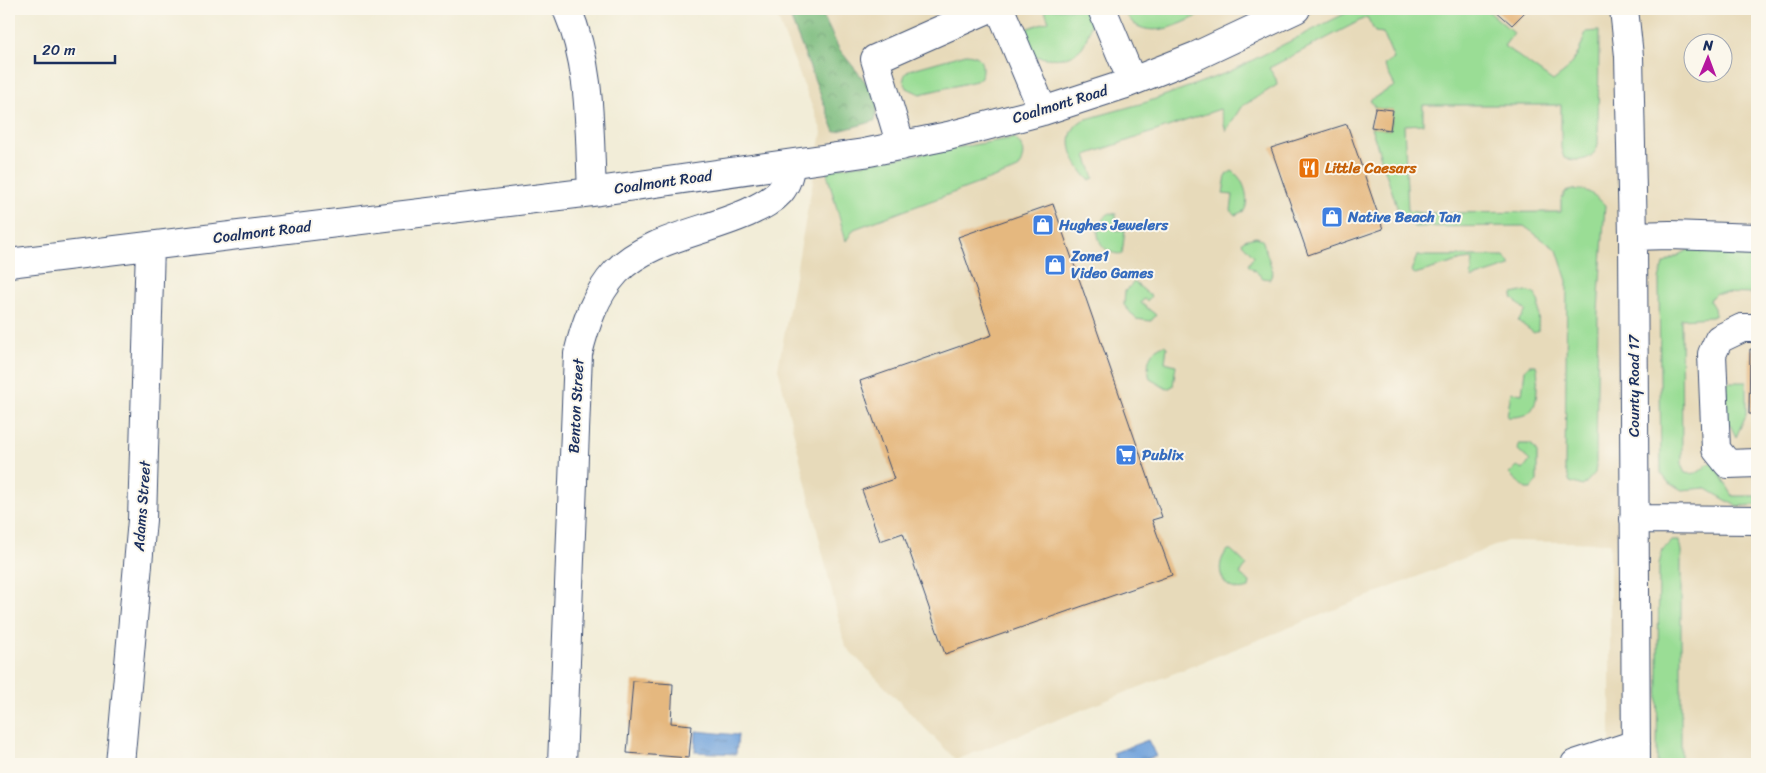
<svg xmlns="http://www.w3.org/2000/svg" width="1766" height="773" viewBox="0 0 1766 773" font-family="Sriracha,sans-serif">
<style>
.built{fill:#e7daba;fill-rule:evenodd}
.grass{fill:#9add95;stroke:#5a867a}
.forest{fill:url(#forest-crowns);stroke:#4b766e}
.water{fill:url(#water-ripples);stroke:#46699d}
.building{fill:#e5b87f}
.lines{fill:none;stroke-linecap:round;stroke-linejoin:round}
.minor-casing{stroke:#3b4c70;stroke-width:30}
.minor{stroke:#fff;stroke-width:28}
.labels{text-anchor:middle;stroke-width:4;stroke-linejoin:round;paint-order:stroke}
.street-label{font-size:15px;fill:#1b2f5e;stroke:#fbf7ec}
.food-label{font-size:15px;font-weight:bold;fill:#c56008;stroke:#fbf7ec;text-anchor:start}
.shop-label{font-size:15px;font-weight:bold;fill:#366cbe;stroke:#fbf7ec;text-anchor:start}
</style>
<defs>
<pattern id="forest-crowns" width="20" height="18" patternUnits="userSpaceOnUse" patternTransform="scale(1.25)"><rect width="20" height="18" fill="#7bbc7e"/><path d="M2 6a3 3 0 1 1 6 0M12 15a3 3 0 1 1 6 0" fill="none" stroke="#64996a"/></pattern>
<pattern id="water-ripples" width="26" height="14" patternUnits="userSpaceOnUse" patternTransform="scale(1.25)"><rect width="26" height="14" fill="#71a3dc"/><path d="M2 4q2-2 4 0t4 0M15 11q2-2 4 0t4 0" fill="none" stroke="#5c85b6"/></pattern>
</defs>
<rect width="100%" height="100%" fill="#fbf7ec"/>
<filter id="ink" filterUnits="userSpaceOnUse"><feTurbulence type="fractalNoise" baseFrequency=".02" numOctaves="2"/><feDisplacementMap in="SourceGraphic" scale="10" xChannelSelector="R" yChannelSelector="G"/><feConvolveMatrix kernelMatrix="1 2 1 2 8 2 1 2 1" color-interpolation-filters="sRGB"/></filter>
<filter id="wash" filterUnits="userSpaceOnUse"><feTurbulence type="fractalNoise" baseFrequency=".0096" numOctaves="4" result="noise"/><feDisplacementMap in="SourceGraphic" scale="20" xChannelSelector="R" yChannelSelector="G"/><feGaussianBlur stdDeviation="1.12" result="paint"/><feColorMatrix in="noise" values="0 0 0 0 0 0 0 0 0 0 0 0 0 0 0 0 0 1.4 0 .05"/><feComposite in="paint" operator="in"/></filter>
<g filter="url(#wash)">
<rect width="100%" height="100%" fill="#f2edd8"/>
<path class="built" d="M774,9H1757V764H1610V543L1507,541L956,760L845,646L778,368L822,132ZM1694,42H1724V72H1694Z"/>
<path class="grass" d="M1044,9H1085L1091,23C1089,30 1087,40 1083,46C1070,63 1047,59 1030,55L1017,32L1049,21Z
M1122,9H1212C1190,19 1158,40 1134,24C1130,20 1125,13 1122,9Z
M1354,9H1486L1514,33L1504,46L1553,81L1566,71L1579,52L1586,32L1599,31L1598,144C1594,161 1579,162 1564,158L1561,148V105H1423V124L1404,125L1408,211L1422,213L1561,212V200L1565,192C1583,186 1592,192 1605,205L1598,311L1596,465L1595,473L1583,486L1570,482L1565,469L1567,281L1557,250L1524,226L1415,227L1405,221L1399,213L1371,127L1390,130L1393,110L1375,108L1370,100L1395,86L1384,65L1394,59L1383,33L1375,32L1367,17L1269,68L1276,79L1277,85L1241,107L1226,131L1220,109L1086,155L1094,178L1089,180C1073,164 1059,134 1083,120L1147,102L1229,72Z
M966,54C981,55 984,63 981,77L976,81L920,94L907,88C903,80 902,77 909,70Z
M1014,138C1026,147 1024,158 1018,169L854,229L846,241L826,170Z
M1232,171C1243,177 1251,199 1244,211L1235,215L1231,211L1233,195L1223,194L1226,175Z
M1110,213L1116,214V230H1125L1122,254C1097,255 1089,225 1110,213Z
M1256,237L1262,239L1273,272L1270,279L1263,278L1248,265L1254,256L1242,243L1244,240Z
M1690,249L1757,252V294L1716,293L1709,300L1714,308L1715,315L1711,317L1681,319L1682,467L1685,473C1694,475 1702,472 1707,464L1713,463L1733,496H1757V505L1736,506L1705,488L1682,490L1668,482L1661,473L1659,280L1663,264Z
M1417,256H1504L1510,263V266L1473,278L1471,277L1473,259L1462,260L1415,274L1411,271Z
M1134,282L1151,296L1147,301L1144,299L1141,303L1156,315L1151,321L1136,319L1124,305L1125,291Z
M1526,291L1535,294L1539,303L1538,331L1534,333L1518,321L1526,311L1512,298L1513,294Z
M1164,345L1167,347L1165,362L1176,365L1173,386L1167,389L1150,379C1146,364 1148,351 1164,345Z
M1529,365H1536C1538,372 1538,378 1537,385C1537,407 1533,418 1507,417L1511,392L1522,394L1525,370Z
M1727,382H1746V415L1736,437L1726,417Z
M1519,444H1531L1537,453V481L1531,489H1526L1509,474L1517,466L1523,470L1530,461L1518,450Z
M1672,541H1679L1681,551V764H1657L1659,564L1663,549Z
M1228,550H1231L1247,565L1240,574L1250,582L1249,588C1224,597 1211,567 1228,550Z"/>
<path class="forest" d="M787,9H820L839,49L868,85L878,103L875,121L835,132Z"/>
<path class="water" d="M696,731L738,735L736,754L695,752Z
M1148,740L1156,756L1133,764H1118L1113,753Z"/>
<g id="blocks">
<path class="building" d="M1494,9H1528L1512,25Z
M1375,108L1393,110L1390,130L1371,127Z
M1347,124L1383,229L1308,255L1271,148Z
M1053,204L1162,517L1152,520L1172,575L945,654L903,533L880,541L862,490L894,479L860,381L992,335L958,237Z
M1750,349L1757,350V414H1749Z
M633,681L673,684L671,723L692,725L689,758L627,753Z"/>
</g>
</g>
<g filter="url(#ink)">
<use href="#blocks" fill-opacity="0" stroke="#3b4c70" stroke-width="1"/>
<g class="lines">
<g class="minor-casing">
<path id="minor" d="M567,9C592,67 589,131 592,192
M1000,9L1043,111
M1102,9L1132,81
M1624,9L1629,56L1633,236L1636,764
M901,146L875,59L988,9
M1633,236L1670,235L1757,238
M9,263L592,192L864,153L948,136L1043,111L1123,85L1196,56L1296,9
M1757,328H1742L1719,339L1712,354L1716,449L1728,464L1757,463
M1634,519L1757,520
M120,764L142,520L150,246
M562,764L578,354C585,325 595,295 616,272C648,238 710,231 751,211C761,206 772,201 780,192C787,184 789,174 791,164
M1575,764L1636,744"/>
</g>
<use href="#minor" class="minor"/>
</g>
</g>
<defs>
<g id="restaurant-square" transform="scale(1.125)"><rect x="-9" y="-9" width="18" height="18" rx="4" fill="#e8710a" stroke="#fbf7ec"/><path d="M-5-6h1v4h1v-4h1v4h1v-4h1v5L-1.5 .5V6h-2V.5L-5-1ZM5-6V6H3V1.5H1.5Q1.5-4 5-6Z" fill="#fff"/></g>
<g id="shop-square" transform="scale(1.125)"><rect x="-9" y="-9" width="18" height="18" rx="4" fill="#3f7fe0" stroke="#fbf7ec"/><path d="M-5-2.5h2.3a2.7 3.5 0 0 1 5.4 0H5L5.5 6h-11ZM-1.5-2.5h3a1.5 2.3 0 0 0-3 0Z" fill="#fff"/></g>
<g id="supermarket-square" transform="scale(1.125)"><rect x="-9" y="-9" width="18" height="18" rx="4" fill="#3f7fe0" stroke="#fbf7ec"/><path d="M-6-5.5h2.5l.6 2H6L4.5 2H-2.5L-4.4-4H-6ZM-1.5 3.2a1.3 1.3 0 1 0 .1 0ZM3 3.2a1.3 1.3 0 1 0 .1 0Z" fill="#fff"/></g>
</defs>
<g fill-rule="evenodd">
<use href="#restaurant-square" x="1309" y="168"/>
<use href="#shop-square" x="1332" y="217"/>
<use href="#shop-square" x="1043" y="225"/>
<use href="#shop-square" x="1055" y="265"/>
<use href="#supermarket-square" x="1126" y="455"/>
</g>
<g class="labels">
<g class="street-label">
<text transform="translate(1060 104) rotate(-17)" y="5">Coalmont Road</text>
<text transform="translate(663 182) rotate(-8)" y="5">Coalmont Road</text>
<text transform="translate(262 232) rotate(-7)" y="5">Coalmont Road</text>
<text transform="translate(1634 386) rotate(-90)" y="5">County Road 17</text>
<text transform="translate(576 406) rotate(-87)" y="5">Benton Street</text>
<text transform="translate(142 506) rotate(-86)" y="5">Adams Street</text>
</g>
<g class="food-label">
<text x="1325" y="173">Little Caesars</text>
</g>
<g class="shop-label">
<text x="1348" y="222">Native Beach Tan</text>
<text x="1059" y="230">Hughes Jewelers</text>
<text x="1071" y="261">Zone1<tspan x="1071" dy="17">Video Games</tspan></text>
<text x="1142" y="460">Publix</text>
</g>
</g>
<rect width="1766" height="773" fill="none" stroke="#fbf7ec" stroke-width="30"/>
<g transform="translate(1708 58) rotate(1)"><circle r="24" fill="#fbf7ec" stroke="#a1a7b3"/>
<path d="M0-4L9 19L0 12L-9 19Z" fill="#b5179e"/>
<text y="-8" font-size="14" font-weight="bold" text-anchor="middle" fill="#1b2f5e">N</text>
</g>
<path d="M35 55v8h80v-8" fill="none" stroke="#1b2f5e" stroke-width="2.5"/>
<text x="42" y="55" font-size="15" fill="#1b2f5e" stroke="#fbf7ec" stroke-width="4" paint-order="stroke">20 m</text>
</svg>
